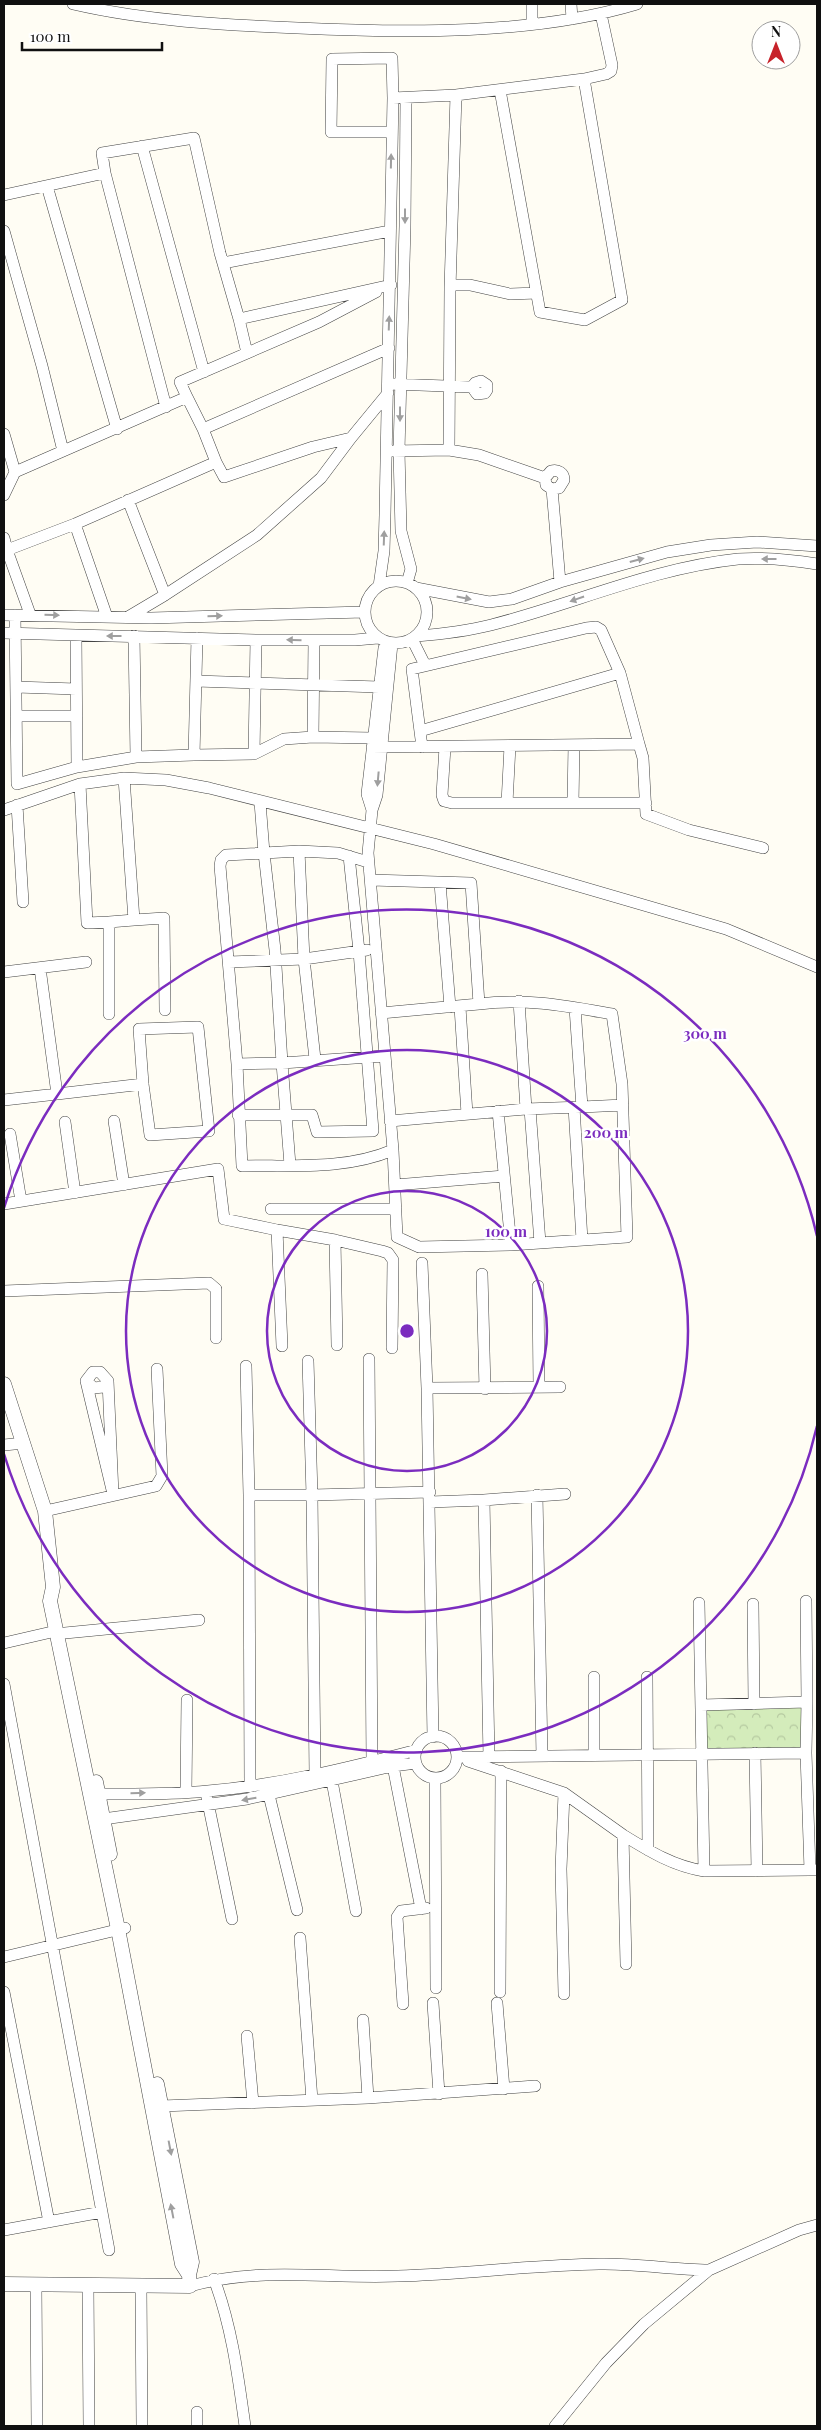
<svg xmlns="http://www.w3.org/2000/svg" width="821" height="2430" viewBox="0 0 821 2430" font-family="'Playfair Display',serif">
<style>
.park{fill:url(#park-crowns)}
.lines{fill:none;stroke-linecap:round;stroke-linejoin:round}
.minor-casing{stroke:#434343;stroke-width:12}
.tertiary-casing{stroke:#434343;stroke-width:15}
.minor{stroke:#fff;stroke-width:11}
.tertiary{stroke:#fff;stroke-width:14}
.oneway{fill:#9f9f9f}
.ring{fill:none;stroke:#7b2cbf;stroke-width:2.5}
.centre{fill:#7b2cbf;stroke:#fff;stroke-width:2.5}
.ring-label{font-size:15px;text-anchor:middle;font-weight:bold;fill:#7b2cbf;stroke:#fff;stroke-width:5;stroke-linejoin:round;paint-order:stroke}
</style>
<defs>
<pattern id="park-crowns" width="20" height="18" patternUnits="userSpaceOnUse" patternTransform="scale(1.25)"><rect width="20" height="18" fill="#d4ecbb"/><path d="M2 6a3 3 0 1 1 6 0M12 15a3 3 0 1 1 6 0" fill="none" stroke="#b5c9a0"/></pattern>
</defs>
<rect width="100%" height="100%" fill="#fffdf4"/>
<path class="park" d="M801,1708L802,1748L706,1750V1710Z"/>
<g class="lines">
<g class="minor-casing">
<path id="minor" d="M73,4C146,21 223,25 298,28C406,33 534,35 637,4
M532,4V23
M571,4L572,19
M584,79L606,74L611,71L612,65L601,14
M406,98L405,226L399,451L401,531L411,569L407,583
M392,132H331L332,59L392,58L393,98
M142,146L204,372
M105,173L102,153L194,138L220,253L239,319L391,285
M47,186L117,429
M4,195L105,173L166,407
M4,231L42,366L63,451
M223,263L390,231
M451,285H470L510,294L537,293
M239,319L247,353
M393,384L472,387L475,383L481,381L487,385V390L485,393L477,394L472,387
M187,397L180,382L319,322L376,292
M203,429L216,462
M4,434L15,472
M351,438L388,393
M449,450L479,455L545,478L551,471C558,469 564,473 564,480L559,488L552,489L546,485L545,478
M393,451L449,450L450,288L456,95
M552,489L560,582
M4,495L15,472L187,397L203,429L389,348
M128,500L165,595
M75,524L107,617
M4,538L7,550
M365 612a31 31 0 1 1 62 0a31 31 0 1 1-62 0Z
M379,586L384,551L385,515L393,98L456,95L584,79L622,300L585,320L540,312L500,90
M416,588L489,602L512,599L560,582L667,552L711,545L757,542L817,546
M30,614L7,550L75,524L216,462L224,477L313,447L351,438L321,478L257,535L165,595L128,617
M4,615L151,618L364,612
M15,615L17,784L77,767L76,636
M4,633L256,640H355L378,638
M134,636L136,757L194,755L197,638
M416,636C442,634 467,631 491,625C574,604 652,568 738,559C764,557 791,560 817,564
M412,639L425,665
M196,681L379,687
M16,687L76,689
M16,716H77
M420,731L620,673
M313,737L372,738
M372,747L639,744L643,758L646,814L689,830L763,848
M422,747L412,669L586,628L596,627L601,630L620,673L639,744
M445,747L442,795L444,801L452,803H646
M254,754L284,739L313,737L314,640
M194,755L254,754L256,640
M77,767L136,757
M260,802L264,853L299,851L304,959L315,1059
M507,803L510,746
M573,803L574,745
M17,805L23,902
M4,810L80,784
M372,810L367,794L384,648
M299,851L338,853L368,862
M371,880L471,883L479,1004L381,1013
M440,883L450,1007
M109,922L134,920
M229,962L304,959L367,950
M40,968L57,1094L143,1084
M4,972L86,962
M519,1001L526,1109L582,1107
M460,1007L467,1114
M575,1008L582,1107L623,1105
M165,1010L164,918L134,920L124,778L166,780L209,788L434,844L726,929L817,967
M109,1014V922L87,923L80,784L124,778
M198,1027L209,1131L150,1135L143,1084L139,1029Z
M237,1064L220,866L221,860L226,855L264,853L275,950L282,1063L237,1064L242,1166C293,1165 346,1170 393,1150L368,853L372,810L377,795L392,644
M4,1100L57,1094
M574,1107L582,1240
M530,1109L540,1243
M498,1111L511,1245
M238,1115H312L317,1132L373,1131L359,951L349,856
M114,1121L124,1185
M390,1121L526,1109
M65,1122L75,1193
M10,1134L21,1201
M393,1150L397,1237L419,1247L511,1245L627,1237L622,1084L612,1014C566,1006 526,998 479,1004
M290,1165L282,1063L384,1056
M395,1185L504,1176
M4,1204L218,1169L224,1219L277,1230L282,1346
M271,1209H396
M277,1230L335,1240L337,1345
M335,1240L382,1251L388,1253L393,1260L392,1348
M422,1263L427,1388L560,1387
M482,1274L485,1389
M538,1286L539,1387
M4,1291L209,1283L216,1289V1338
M369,1359L372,1762
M308,1361L312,1495L430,1492
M246,1366L249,1495
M93,1372H100L108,1381L113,1494L86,1381Z
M86,1381L94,1388L103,1387L108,1381
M427,1388L433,1737
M4,1445L24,1443
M537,1495L542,1756
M430,1502L484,1500
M45,1511L156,1486L162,1476L157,1369
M699,1603L704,1871
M753,1604L754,1704
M65,1633L199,1620
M4,1643L56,1631
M594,1677V1755
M647,1677L648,1850
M4,1684L109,2250
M701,1705L807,1702L806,1601
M415 1757a21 21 0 1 1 42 0a21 21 0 1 1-42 0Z
M755,1753L757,1871
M806,1753L807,1702
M457,1757L806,1753L810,1870H817
M489,1757L484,1500L565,1494
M468,1761L564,1793L623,1835L626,1964
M393,1766L421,1909
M435,1779L436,1988
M332,1781L356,1911
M250,1787L249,1495H312L315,1776
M186,1792L187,1700
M91,1794C130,1794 170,1795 208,1791C279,1785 348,1768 417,1750
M269,1795L297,1910
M207,1798L232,1919
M96,1820L247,1799L393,1766L416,1763
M623,1835C649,1851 673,1866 704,1871L810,1870
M300,1938L312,2100
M4,1957L125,1928
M4,1992L49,2222
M500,1992L501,1771
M564,1994L561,1869L564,1793
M433,2003L439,2094
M497,2003L504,2089
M403,2004L397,1917L401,1911L426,1908
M363,2020L368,2098L535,2086
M247,2036L253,2103
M162,2106L368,2098
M4,2230L102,2212
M214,2279C232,2327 238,2376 245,2426
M36,2285L37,2426
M88,2285L89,2426
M190,2286C262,2266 326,2279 398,2276C465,2274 532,2265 599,2264C636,2263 673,2270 709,2270
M141,2287L142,2426
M197,2412V2426
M555,2426L606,2363L644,2324L709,2270L799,2230L817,2225"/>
</g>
<g class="tertiary-casing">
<path id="tertiary" d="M4,1384L45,1511L53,1587L50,1601L118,1929L182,2264L189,2275
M96,1782L110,1854
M4,2284L190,2286L189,2275L192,2262L157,2084"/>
</g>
<use href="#minor" class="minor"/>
<use href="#tertiary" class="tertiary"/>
</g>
<defs><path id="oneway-solid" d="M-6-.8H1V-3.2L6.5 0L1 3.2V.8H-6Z" transform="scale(1.25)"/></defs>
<g class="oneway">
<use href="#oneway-solid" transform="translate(391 161) rotate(-89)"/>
<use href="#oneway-solid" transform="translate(405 216) rotate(90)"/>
<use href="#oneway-solid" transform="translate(389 323) rotate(-88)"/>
<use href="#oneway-solid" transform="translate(400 414) rotate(90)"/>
<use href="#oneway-solid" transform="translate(384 538) rotate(-88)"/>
<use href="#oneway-solid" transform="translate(769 559) rotate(180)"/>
<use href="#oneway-solid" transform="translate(637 560) rotate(-15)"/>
<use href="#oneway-solid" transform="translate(464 598) rotate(11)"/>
<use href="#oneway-solid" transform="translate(577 599) rotate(161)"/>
<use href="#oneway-solid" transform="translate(52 615) rotate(2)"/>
<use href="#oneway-solid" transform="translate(215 616) rotate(-2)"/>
<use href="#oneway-solid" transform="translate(114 636) rotate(-180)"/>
<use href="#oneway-solid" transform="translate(294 640) rotate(-179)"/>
<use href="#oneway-solid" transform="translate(378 779) rotate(95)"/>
<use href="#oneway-solid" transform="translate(138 1793) rotate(-1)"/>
<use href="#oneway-solid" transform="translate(249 1799) rotate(170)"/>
<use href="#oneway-solid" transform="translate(170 2148) rotate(79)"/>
<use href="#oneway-solid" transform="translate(172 2211) rotate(-101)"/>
</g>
<g class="ring">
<circle cx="407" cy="1331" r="140"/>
<circle cx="407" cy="1331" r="281"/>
<path d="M817 1426A421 421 0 0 1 4 1454M4 1208A421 421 0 0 1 817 1236"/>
</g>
<circle cx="407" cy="1331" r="8" class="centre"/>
<g class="ring-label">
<text x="705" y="1039">300 m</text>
<text x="606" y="1138">200 m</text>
<text x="506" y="1237">100 m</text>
</g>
<rect width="821" height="2430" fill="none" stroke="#101010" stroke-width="10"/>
<g transform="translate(776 45)"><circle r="24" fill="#ffffff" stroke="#9f9f9f"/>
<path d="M0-4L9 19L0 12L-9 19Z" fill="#c7222a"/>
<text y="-8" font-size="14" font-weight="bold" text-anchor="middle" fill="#101010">N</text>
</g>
<path d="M22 42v8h140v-8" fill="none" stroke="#101010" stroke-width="2.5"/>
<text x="30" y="42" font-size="15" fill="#101010" stroke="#ffffff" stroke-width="4" paint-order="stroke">100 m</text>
</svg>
